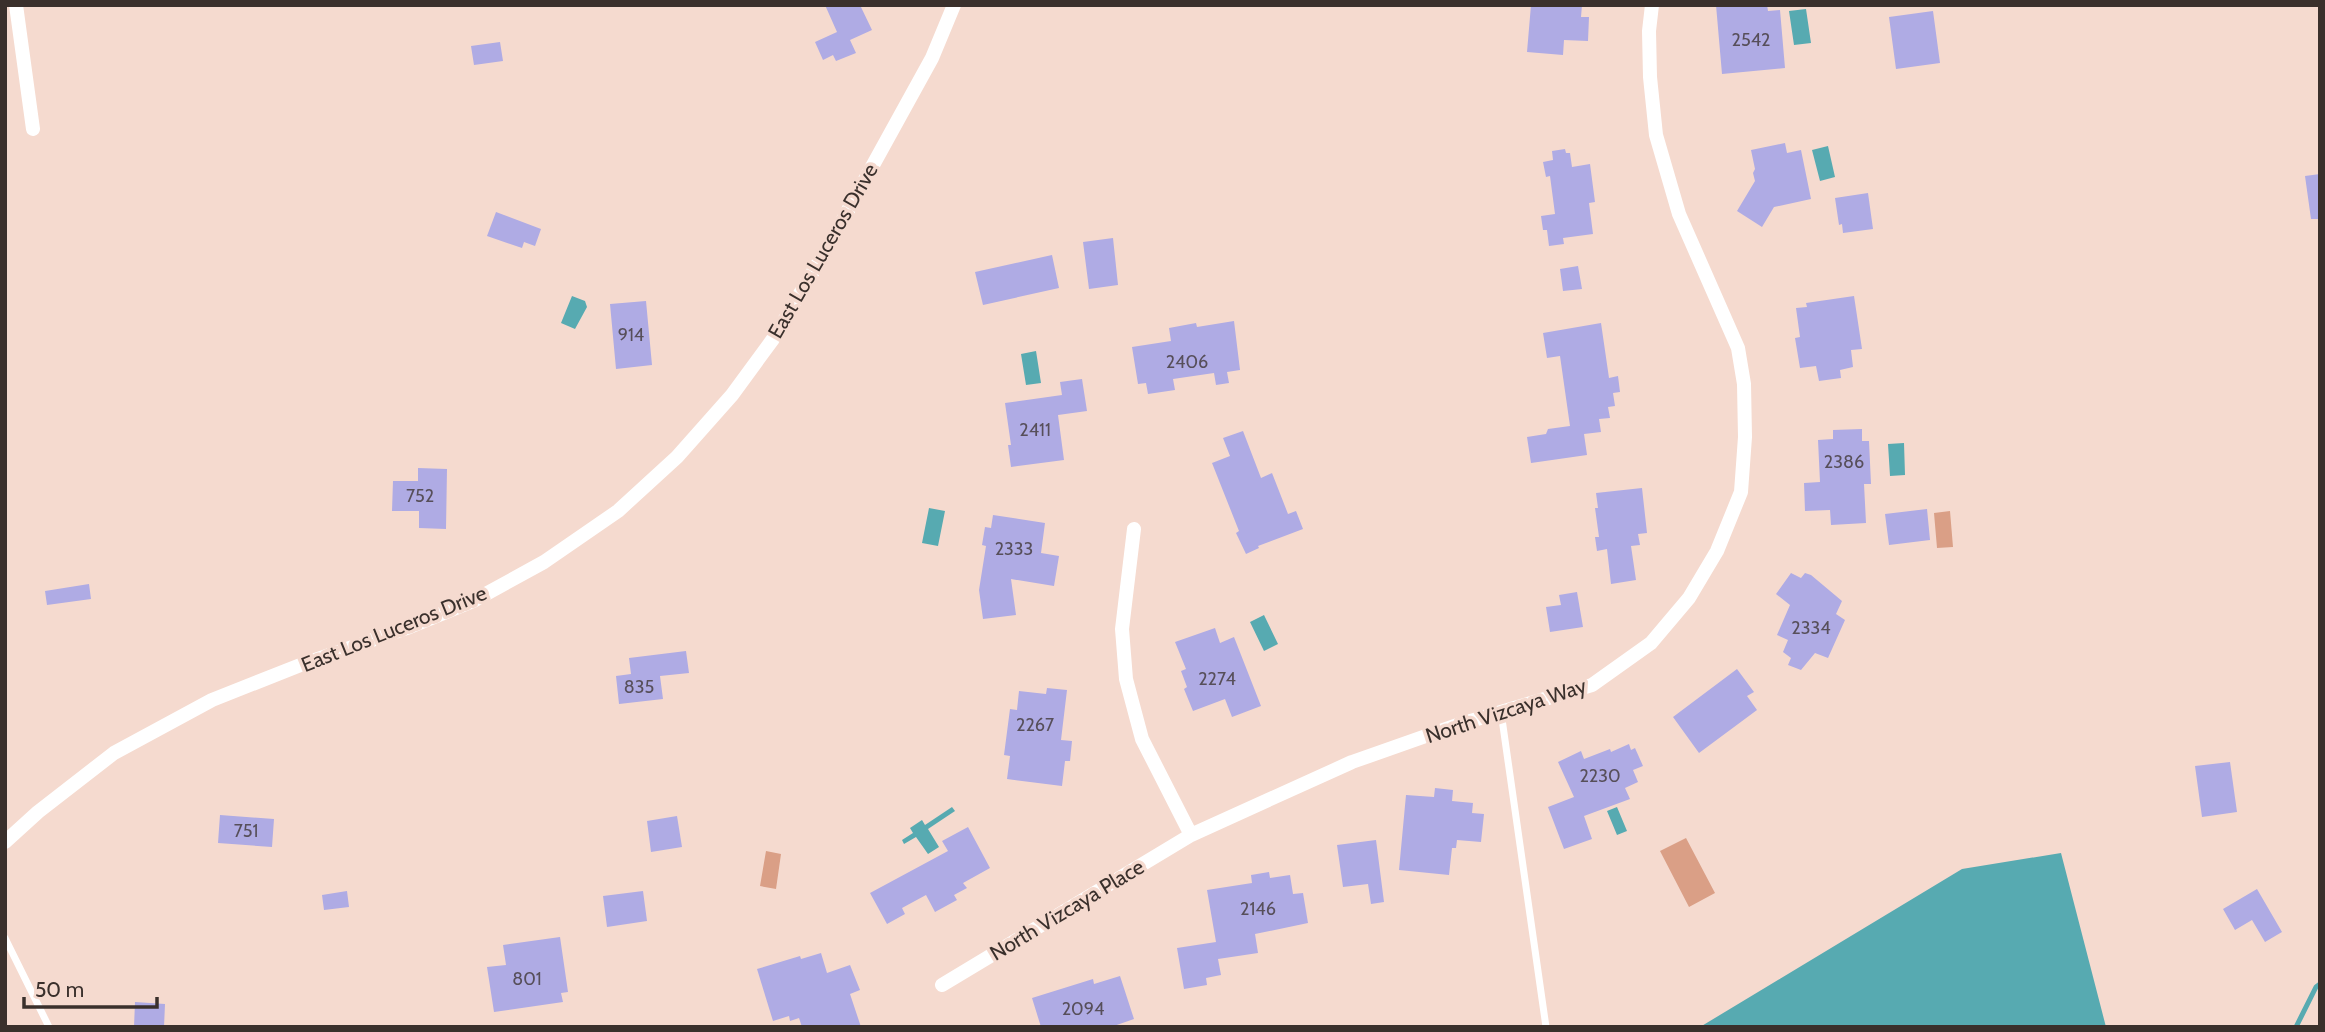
<svg xmlns="http://www.w3.org/2000/svg" width="2325" height="1032" viewBox="0 0 2325 1032" font-family="Cabin,sans-serif">
<style>
.green{fill:#da9f86}
.water{fill:#57aab1}
.lines{fill:none;stroke-linecap:round;stroke-linejoin:round}
.stream{stroke:#57aab1;stroke-width:5}
.building{fill:#afabe4}
.lane{stroke:#fff;stroke-width:7}
.street{stroke:#fff;stroke-width:14}
.labels{text-anchor:middle;stroke-width:7;stroke-linejoin:round;paint-order:stroke}
.number-label{font-size:18px;fill:#574f5a}
.street-label{font-size:21px;fill:#3a302c;stroke:#f5dacf}
</style>
<rect width="100%" height="100%" fill="#f5dacf"/>
<path class="green" d="M1950,511L1953,547L1937,548L1934,513Z
M1686,838L1715,893L1689,907L1660,851Z
M766,851L781,854L776,889L760,886Z"/>
<path class="water" d="M1806,9L1811,43L1794,45L1789,11Z
M1828,146L1835,177L1820,181L1812,150Z
M572,296L585,301L587,307L575,329L561,323Z
M1036,351L1041,383L1026,385L1021,354Z
M1904,443L1905,475L1890,476L1888,444Z
M929,508L945,511L938,546L922,543Z
M1264,615L1278,644L1264,651L1250,622Z
M952,807L955,811L928,829L939,847L928,854L916,837L904,844L902,840L913,833L910,828L922,820L925,825Z
M1617,807L1627,831L1617,835L1607,811Z
M2061,853L2106,1027H1700L1962,869Z"/>
<g class="lines">
<path class="stream" d="M2296,1027L2316,987L2320,984"/>
</g>
<path class="building" d="M825,5H860L872,30L850,40L856,53L836,61L833,55L823,60L815,42L837,32Z
M1531,5H1582L1581,17H1589L1588,41L1564,40L1563,55L1527,52Z
M1716,5H1767L1768,11L1780,10L1785,68L1722,74Z
M1933,11L1940,63L1896,69L1889,17Z
M500,42L503,61L474,65L471,46Z
M1785,143L1787,153L1801,150L1811,199L1774,207L1762,227L1737,211L1755,181L1753,173L1755,169L1751,150Z
M1565,149L1566,153H1570L1572,167L1590,164L1595,202L1589,203L1593,234L1563,238L1564,244L1549,246L1547,230H1543L1541,216L1555,214L1550,176L1546,177L1543,162L1553,160L1552,151Z
M2320,174V219H2311L2305,176Z
M1868,193L1873,229L1843,233L1842,224L1839,225L1835,198Z
M496,212L541,229L535,246L524,242L522,248L487,236Z
M1113,238L1118,285L1089,289L1083,242Z
M1052,255L1059,288L983,305L975,272Z
M1578,266L1582,289L1563,291L1560,269Z
M1854,296L1862,349L1851,350L1853,367L1840,370L1841,378L1819,381L1816,366L1800,368L1795,338L1800,337L1796,308L1807,307L1806,303Z
M646,301L652,365L616,369L610,304Z
M1234,321L1240,370L1227,372L1229,383L1216,385L1214,373L1173,379L1175,390L1148,394L1146,383L1138,384L1132,347L1171,341L1169,328L1196,323L1197,327Z
M1601,323L1609,378L1618,376L1620,392L1613,393L1615,406L1608,407L1610,418L1599,419L1601,432L1584,434L1587,455L1531,463L1527,437L1546,434L1548,429L1570,426L1560,356L1547,358L1543,333Z
M1082,379L1087,411L1058,415L1064,460L1011,467L1008,445H1011L1005,403L1062,395L1060,382Z
M1862,429V441H1869L1871,484H1864L1866,523L1831,525L1830,510L1805,511L1804,483L1820,482L1818,440L1833,439V430Z
M1243,431L1261,478L1272,473L1288,514L1296,511L1303,529L1258,546L1259,548L1246,554L1236,533L1239,531L1212,463L1230,456L1223,438Z
M418,468L447,469L446,529L419,528V511H392L393,481H418Z
M1642,488L1647,533L1638,534L1640,545L1631,546L1636,580L1611,584L1607,549L1597,551L1595,537H1599L1595,508H1598L1596,493Z
M1927,509L1930,540L1889,545L1885,514Z
M993,515L1045,523L1041,553L1059,556L1054,586L1011,579L1016,615L983,619L979,590L986,546L982,545L985,527L991,528Z
M1791,573L1801,578L1805,573L1811,575L1842,601L1836,614L1845,620L1828,658L1815,653L1801,670L1788,665L1791,658L1783,652L1788,640L1777,635L1790,605L1776,594Z
M89,584L91,599L47,605L45,591Z
M1577,592L1583,627L1550,632L1546,607L1561,605L1559,595Z
M1215,628L1220,643L1234,637L1261,706L1232,717L1225,699L1193,711L1184,689L1187,687L1181,671L1186,669L1175,642Z
M686,651L689,673L660,676L663,699L619,704L616,676L631,674L629,658Z
M1737,669L1754,692L1747,696L1757,710L1699,753L1673,717Z
M1047,688L1067,690L1061,740L1072,741L1070,761H1065L1062,786L1007,779L1010,756L1004,755L1010,709L1017,710L1019,691L1046,694Z
M1629,744L1631,750L1635,748L1643,766L1633,770L1638,782L1625,788L1630,799L1584,816L1592,839L1564,849L1548,807L1574,797L1558,762L1581,751L1584,759L1610,749L1611,752Z
M2230,762L2237,812L2202,817L2195,766Z
M1435,788L1453,790L1452,801L1473,803L1472,813L1484,814L1481,842L1457,840L1456,848H1452L1449,875L1399,870L1406,795L1434,797Z
M220,815L274,819L272,847L218,843Z
M677,816L682,847L651,852L647,821Z
M968,827L990,868L963,883L967,888L954,895L957,900L935,912L926,895L902,908L905,914L887,924L870,893L948,851L942,841Z
M1376,840L1384,902L1371,904L1368,884L1343,887L1337,845Z
M1269,872L1270,878L1290,875L1293,894L1303,893L1308,923L1255,934L1258,953L1218,959L1221,975L1206,978L1207,985L1184,989L1177,948L1216,942L1207,890L1252,883L1251,875Z
M2257,889L2282,932L2265,942L2252,920L2235,930L2223,909Z
M347,891L349,907L324,910L322,895Z
M643,891L647,921L607,927L603,896Z
M560,937L568,992L561,993L563,1002L494,1012L487,967L506,965L503,945Z
M821,953L827,973L850,965L860,990L850,994L861,1027H802L799,1018L790,1021L789,1016L773,1021L757,969L800,956L801,959Z
M1120,976L1134,1019L1111,1027H1041L1032,998L1093,979L1094,984Z
M135,1002L165,1004L164,1027H134Z"/>
<g class="lines">
<path class="lane" d="M1501,712L1546,1027
M5,938L49,1027"/>
<path class="street" d="M16,5L33,129
M1134,529L1122,629L1126,679L1142,739L1191,835
M5,842L38,812L114,753L212,700L303,664L407,628L473,601L544,562L618,511L677,457L732,395L773,339L830,243L932,58L954,5
M942,985L1191,835L1352,762L1457,725L1592,685L1651,643L1689,598L1717,551L1741,492L1745,437L1744,384L1738,348L1679,214L1656,135L1650,77L1649,31L1652,5"/>
</g>
<g class="labels">
<g class="number-label">
<text x="1751" y="46">2542</text>
<text x="631" y="341">914</text>
<text x="1187" y="368">2406</text>
<text x="1035" y="436">2411</text>
<text x="1844" y="468">2386</text>
<text x="420" y="502">752</text>
<text x="1014" y="555">2333</text>
<text x="1811" y="634">2334</text>
<text x="1217" y="685">2274</text>
<text x="639" y="693">835</text>
<text x="1035" y="731">2267</text>
<text x="1600" y="782">2230</text>
<text x="246" y="837">751</text>
<text x="1258" y="915">2146</text>
<text x="527" y="985">801</text>
<text x="1083" y="1015">2094</text>
</g>
<g class="street-label">
<text transform="translate(823 251) rotate(-60)" y="7">East Los Luceros Drive</text>
<text transform="translate(394 629) rotate(-22)" y="7">East Los Luceros Drive</text>
<text transform="translate(1506 711) rotate(-18)" y="7">North Vizcaya Way</text>
<text transform="translate(1067 910) rotate(-31)" y="7">North Vizcaya Place</text>
</g>
</g>
<rect width="2325" height="1032" fill="none" stroke="#3a302c" stroke-width="14"/>
<path d="M24 997v10h133v-10" fill="none" stroke="#3a302c" stroke-width="3.5"/>
<text x="35" y="997" font-size="21" fill="#3a302c" stroke="#f5dacf" stroke-width="5" paint-order="stroke">50 m</text>
</svg>
